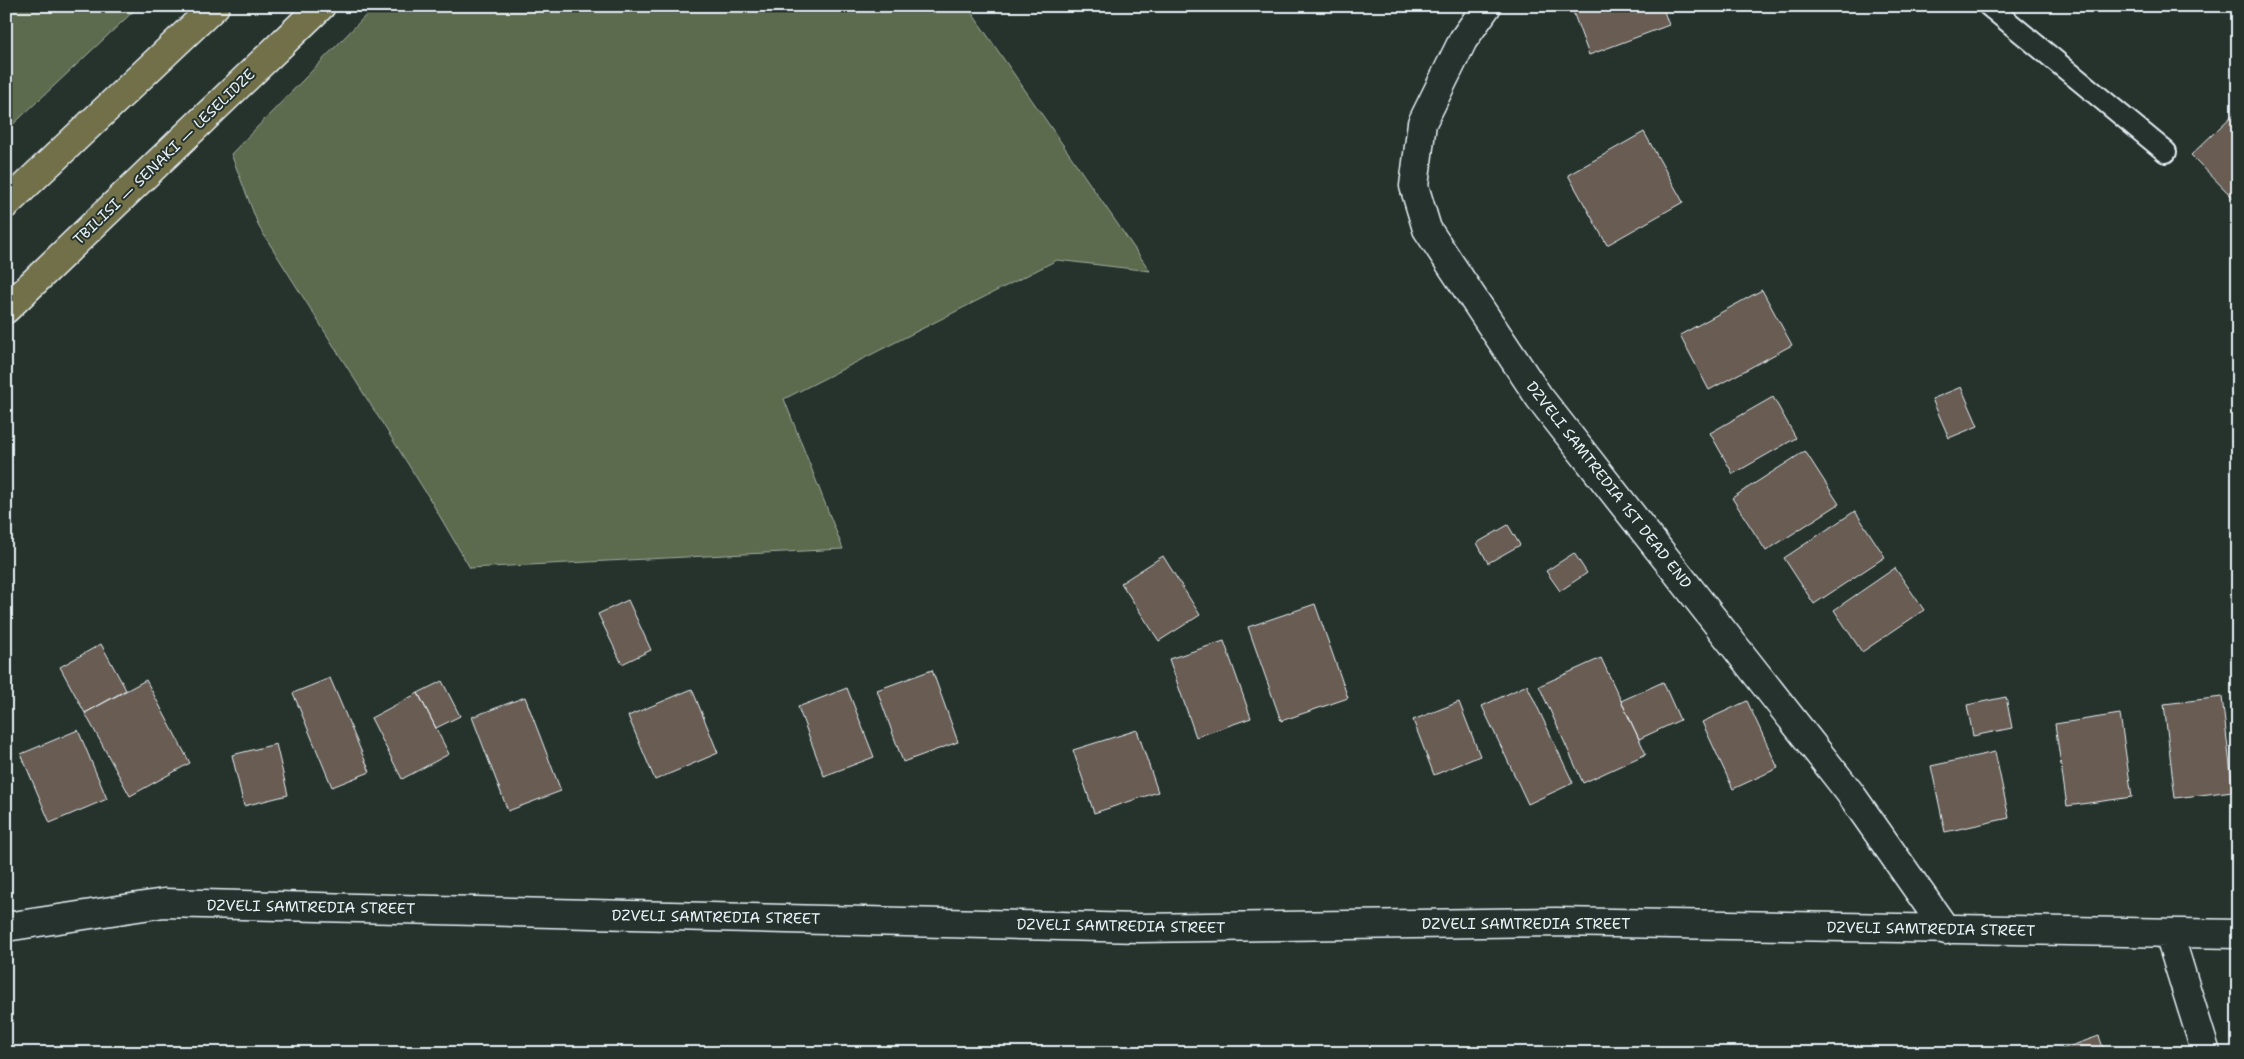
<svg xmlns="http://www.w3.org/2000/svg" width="2244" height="1059" viewBox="0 0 2244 1059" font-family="'Shantell Sans',sans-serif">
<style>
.green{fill:#5b6b4e;stroke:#a2aea3}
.building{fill:#675c52;stroke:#e8f1f8}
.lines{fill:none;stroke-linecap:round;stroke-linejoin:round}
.service-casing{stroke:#e8f1f8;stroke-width:24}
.minor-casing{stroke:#e8f1f8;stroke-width:31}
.motorway-casing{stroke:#e8f1f8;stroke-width:31}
.service{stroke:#26332d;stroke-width:20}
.minor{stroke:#26332d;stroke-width:28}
.motorway{stroke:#726f4a;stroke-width:28}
.labels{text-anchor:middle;stroke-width:4;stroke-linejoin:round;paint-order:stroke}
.street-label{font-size:15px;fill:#e8f1f8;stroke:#26332d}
</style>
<rect width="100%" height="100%" fill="#26332d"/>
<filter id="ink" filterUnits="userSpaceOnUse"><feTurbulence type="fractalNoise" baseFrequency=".02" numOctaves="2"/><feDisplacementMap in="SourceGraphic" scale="10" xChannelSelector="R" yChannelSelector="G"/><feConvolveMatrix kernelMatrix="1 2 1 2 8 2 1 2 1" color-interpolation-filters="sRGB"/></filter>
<g filter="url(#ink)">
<path class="green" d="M6,6H139L6,131Z
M375,6H967L1150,271L1057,260L784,399L843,549L470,568L428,496L259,227L231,154Z"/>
<path class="building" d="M1571,6H1662L1669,25L1589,55Z
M2238,110V203L2191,155Z
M1644,132L1683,202L1607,245L1568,175Z
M1762,290L1792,345L1709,390L1680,335Z
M1961,387L1978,426L1949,438L1932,399Z
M1773,397L1796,438L1733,474L1710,433Z
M1805,451L1839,504L1766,551L1732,498Z
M1855,511L1885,557L1814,604L1784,558Z
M1508,525L1520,545L1488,563L1477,543Z
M1574,553L1587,573L1560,591L1546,571Z
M1163,556L1200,615L1159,641L1121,583Z
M1895,568L1924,610L1862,652L1834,610Z
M628,600L651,650L622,664L598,614Z
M1315,604L1348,698L1281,721L1248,627Z
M1224,641L1251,718L1196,737L1169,659Z
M101,644L126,690L85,713L60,667Z
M1601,658L1646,754L1583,783L1539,686Z
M932,670L958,742L903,762L877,690Z
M330,678L370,772L332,787L293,693Z
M146,680L190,763L130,796L85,713Z
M442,681L460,716L436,728L418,693Z
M1663,682L1680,720L1639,739L1621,701Z
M1527,685L1573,783L1528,804L1482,706Z
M847,688L874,757L824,776L798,707Z
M692,689L718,753L655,780L628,716Z
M418,693L449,754L402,779L371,718Z
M525,697L561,791L508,811L472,717Z
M2006,697L2012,728L1973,736L1967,705Z
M2222,697L2233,791L2175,798L2164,704Z
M1747,701L1778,768L1733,789L1702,722Z
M1459,702L1480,756L1434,775L1413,720Z
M2120,714L2132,797L2067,806L2055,724Z
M78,730L107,799L50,823L21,754Z
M1137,730L1158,792L1094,813L1073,750Z
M276,744L288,795L244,806L232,755Z
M1995,752L2009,818L1945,832L1931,766Z
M2099,1036L2105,1053H2051Z"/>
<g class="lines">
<g class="service-casing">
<path id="service" d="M1989,6L2166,152"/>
</g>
<g class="minor-casing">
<path id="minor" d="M1487,6L1463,40L1422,123L1414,186L1427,229L1539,397L1850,793L1946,930
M6,927L164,903L1139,928L1556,922L2238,934
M2169,934L2206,1053"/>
</g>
<g class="motorway-casing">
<path id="motorway" d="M6,204L215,6
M6,309L321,6"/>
</g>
<use href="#service" class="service"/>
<use href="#minor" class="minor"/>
<use href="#motorway" class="motorway"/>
</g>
</g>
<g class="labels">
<g class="street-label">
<text transform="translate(164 157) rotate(-44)" y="5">TBILISI — SENAKI — LESELIDZE</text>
<text transform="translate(1609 485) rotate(52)" y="5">DZVELI SAMTREDIA 1ST DEAD END</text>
<text transform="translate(311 907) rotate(1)" y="5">DZVELI SAMTREDIA STREET</text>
<text transform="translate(716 917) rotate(1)" y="5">DZVELI SAMTREDIA STREET</text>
<text x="1526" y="929">DZVELI SAMTREDIA STREET</text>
<text transform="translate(1121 926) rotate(1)" y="5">DZVELI SAMTREDIA STREET</text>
<text transform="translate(1931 929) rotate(1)" y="5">DZVELI SAMTREDIA STREET</text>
</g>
</g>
<rect width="2244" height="1059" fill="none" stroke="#26332d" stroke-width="25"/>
<rect x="12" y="12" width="2219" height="1034" fill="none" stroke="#e8f1f8" stroke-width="2" filter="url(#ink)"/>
</svg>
